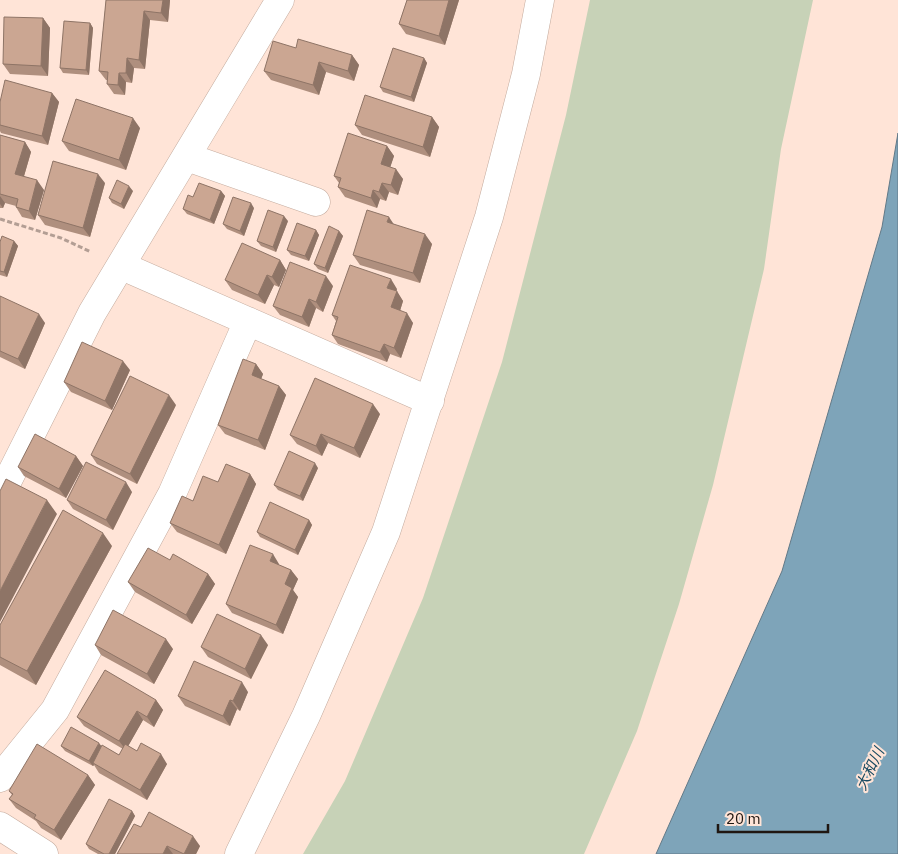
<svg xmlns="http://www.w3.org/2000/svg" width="898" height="854" viewBox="0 0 898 854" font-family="'IBM Plex Sans','Noto Sans JP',sans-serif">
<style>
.green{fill:#c7d2b7}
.water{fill:#7ea4b9;stroke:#627987}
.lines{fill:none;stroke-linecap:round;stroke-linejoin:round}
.street-casing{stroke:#c4ab9e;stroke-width:29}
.secondary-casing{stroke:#c4ab9e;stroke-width:29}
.path{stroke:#b39e94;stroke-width:3;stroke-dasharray:5 2.5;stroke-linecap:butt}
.street{stroke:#fff;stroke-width:28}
.secondary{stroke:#fff;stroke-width:28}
.wall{fill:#af8f7e}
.shaded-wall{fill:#8e7466}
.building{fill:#cba692;stroke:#8e7466}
.labels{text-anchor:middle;stroke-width:4;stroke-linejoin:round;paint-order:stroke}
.water-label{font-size:15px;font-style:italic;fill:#184a61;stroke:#ffe4d7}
</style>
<rect width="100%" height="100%" fill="#ffe4d7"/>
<path class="green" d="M590,0H813L781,149L764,269L713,485L679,604L637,731L584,854H303L345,781L423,598L502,362L566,115Z"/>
<path class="water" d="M898,133V854H656L782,571L882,227Z"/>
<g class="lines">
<g class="street-casing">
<path id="street" d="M187,157L316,202
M122,266L430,401
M0,496L92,313L280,0
M0,778L55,710L172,494L248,321
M0,826L44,854"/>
</g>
<g class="secondary-casing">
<path id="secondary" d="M239,854L306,716L386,532L489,217L526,74L540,0"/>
</g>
<path class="path" d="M0,219L61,238L91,252"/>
<use href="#street" class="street"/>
<use href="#secondary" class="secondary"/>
</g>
<path class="wall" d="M106,0H170L168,22L150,20L145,69L134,68L132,83L126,82L125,95L114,94L107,84V80H106L99,71Z
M407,0H459L445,45L406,34L399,24Z
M43,18L50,28L48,76L10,74L3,64Z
M90,23L93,28L89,75L63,73L60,68Z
M296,48L352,55L359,65L354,81L326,72L319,95L271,80L264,71Z
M424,58L427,63L414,102L383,92L380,87Z
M52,93L59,102L48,145L1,133L0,131V102Z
M432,117L439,127L430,157L362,135L355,125Z
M140,128L126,170L69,151L62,141Z
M0,135L25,142L31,152L24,176L44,190L35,220L22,217L16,207V206L5,203L3,208H0Z
M387,146L394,156L390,167L403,179L398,195L389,192L386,201L380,199L377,208L345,197L338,187L339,183L334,176Z
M105,183L90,237L45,225L38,215Z
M133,191L124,209L112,203L109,198Z
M221,191L225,196L214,224L187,214L183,209L193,197Z
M254,208L244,236L227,229L223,224Z
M288,221L276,252L261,246L257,241Z
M394,225L432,244L420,283L360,265L353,255Z
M316,230L319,235L309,261L291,255L287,250Z
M339,231L343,236L328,273L318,269L314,264Z
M14,241L18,246L7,277L0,275V242Z
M280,260L286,270L279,287L274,285L265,304L232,290L225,280Z
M333,286L323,312L316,308L309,327L280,315L273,306Z
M397,289L396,291L403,301L400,311L413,323L401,358L390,354L387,362L338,344L332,335L336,321L332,315Z
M0,297L45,323L25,369L0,357Z
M256,364L263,374L261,379L279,386L286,395L265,450L225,434L218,425Z
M130,370L112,410L71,392L64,382Z
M176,405L137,484L97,464L91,455Z
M380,414L360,458L328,443L322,456L297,444L290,435Z
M76,456L83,466L66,498L24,476L18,467Z
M318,468L303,501L278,490L274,485Z
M250,474L256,484L226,554L177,532L170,523L218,482Z
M132,492L113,530L73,509L67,500Z
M309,520L312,525L298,555L260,537L257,532Z
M112,546L36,685L0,665V625Z
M170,560L208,574L215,584L192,624L135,592L128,582Z
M279,564V565L291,570L298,579L293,590L298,597L283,634L232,613L226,604Z
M95,645L173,649L154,684L101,655Z
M268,645L251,679L208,657L201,647Z
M248,692L240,711L237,709L230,726L185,706L178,696Z
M156,700L163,710L154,727L143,720L128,746L137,751L167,764L147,800L99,773L94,765L93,766L65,751L61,746H102L119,755L123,749L84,726L77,717Z
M88,775L95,785L61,840L41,828L36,821L16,808L9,799L12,795L9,791Z
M132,811L135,816L115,854H98L89,849L86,844Z
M141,827L200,846L196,854H117Z"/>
<path class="shaded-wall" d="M163,0H170L168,22L161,13Z
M449,0H459L445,45L439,36Z
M144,11L150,20L145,69L139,60Z
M43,18L50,28L48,76L41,66Z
M90,23L93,28L89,75L86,70Z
M352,55L359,65L354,81L348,71Z
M127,58L134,68L132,83L126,73Z
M424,58L427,63L414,102L411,97Z
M319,62L326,72L319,95L313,85Z
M119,73L126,82L125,95L118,85Z
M52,93L59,102L48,145L42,136Z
M432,117L439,127L430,157L423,147Z
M133,118L140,128L126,170L119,160Z
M25,142L31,152L22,183L15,174Z
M387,146L394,156L388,174L381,164Z
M396,169L403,179L398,195L391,185Z
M98,174L105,183L90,237L83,228Z
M37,180L44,190L35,220L29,211Z
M382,183L389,192L386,201L379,192Z
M129,186L133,191L124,209L121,204Z
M373,190L380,199L377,208L371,198Z
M221,191L225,196L214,224L210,220Z
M0,196L5,203L3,208L0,204Z
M251,203L254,208L244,236L240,231Z
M284,216L288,221L276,252L273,247Z
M389,217L395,226L387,222Z
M316,230L319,235L309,261L305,256Z
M339,231L343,236L328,273L325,268Z
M425,234L432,244L420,283L413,273Z
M14,241L18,246L7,277L4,272Z
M280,260L286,270L279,287L272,277Z
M267,275L274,285L265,304L258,295Z
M326,276L333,286L323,312L316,302Z
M391,279L397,289L394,297L387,288Z
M397,291L403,301L398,317L391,307Z
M309,299L316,308L309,327L302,317Z
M407,313L413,323L401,358L394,348Z
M39,314L45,323L25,369L18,359Z
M384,344L390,354L387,362L380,352Z
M123,361L130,370L112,410L105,401Z
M256,364L263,374L259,385L252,375Z
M279,386L286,395L265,450L258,440Z
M169,395L176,405L137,484L130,474Z
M373,404L380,414L360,458L354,448Z
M321,434L328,443L322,456L316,446Z
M76,456L83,466L66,498L59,489Z
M315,463L318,468L303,501L300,496Z
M250,474L256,484L226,554L219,545Z
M126,482L132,492L113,530L106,520Z
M47,500L57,514L0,622V591Z
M309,520L312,525L298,555L295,550Z
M103,533L112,546L36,685L27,671Z
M273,554L279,564L277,571L270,561Z
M291,570L298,579L293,590L298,597L283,634L276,625L285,584Z
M208,574L215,584L192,624L186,615Z
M261,635L268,645L251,679L245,669Z
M166,639L173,649L154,684L147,674Z
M242,682L248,692L240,711L233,701Z
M156,700L163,710L154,727L147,717Z
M230,700L237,709L230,726L223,716Z
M137,711L143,720L126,750L119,741Z
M99,743L103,748L93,763L94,765L93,766L89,761Z
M161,754L167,764L147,800L140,790Z
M88,775L95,785L61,840L54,830Z
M132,811L135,816L115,854H109Z
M193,836L200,846L196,854H184Z
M167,846L173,854H163Z"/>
<path class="building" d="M106,0H163L161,13L144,11L139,60L127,58L126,73H119L118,85L107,84L108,72L99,71Z
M407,0H449L439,36L399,24Z
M4,17L43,18L41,66L3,64Z
M64,21L90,23L86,70L60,68Z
M298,39L352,55L348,71L319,62L313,85L264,71L273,41L296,48Z
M393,48L424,58L411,97L380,87Z
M5,80L52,93L42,136L0,125V102Z
M365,95L432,117L423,147L355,125Z
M76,99L133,118L119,160L62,141Z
M348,133L387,146L381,164L396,169L391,185L382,183L379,192L373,190L371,198L338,187L341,178L334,176Z
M0,135L25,142L15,174L37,180L29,211L16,207L18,199L0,194Z
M53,161L98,174L83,228L38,215Z
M117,180L129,186L121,204L109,198Z
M199,183L221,191L210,220L183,209L188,195L193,197Z
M233,197L251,203L240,231L223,224Z
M268,210L284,216L273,247L257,241Z
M367,210L389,217L387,222L425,234L413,273L353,255Z
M297,223L316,230L305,256L287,250Z
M329,226L339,231L325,268L314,264Z
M2,236L14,241L4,272L0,271V242Z
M242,243L280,260L272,277L267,275L258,295L225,280Z
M290,262L326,276L316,302L309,299L302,317L273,306Z
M350,265L391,279L387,288L397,291L391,307L407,313L394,348L384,344L380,352L332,335L338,317L332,315Z
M0,296L39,314L18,359L0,351Z
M82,342L123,361L105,401L64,382Z
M243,359L256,364L252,375L279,386L258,440L218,425Z
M130,376L169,395L130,474L91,455Z
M315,378L373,404L354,448L321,434L316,446L290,435Z
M35,434L76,456L59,489L18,467Z
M289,451L315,463L300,496L274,485Z
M86,462L126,482L106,520L67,500Z
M226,464L250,474L219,545L170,523L182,496L193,501L203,476L218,482Z
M6,479L47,500L0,591V491Z
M270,502L309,520L295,550L257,532Z
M63,510L103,533L27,671L0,657V625Z
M250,545L273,554L270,561L291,570L285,584L292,588L276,625L226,604Z
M148,548L170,560L173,554L208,574L186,615L128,582Z
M113,610L166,639L147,674L95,645Z
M217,614L261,635L245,669L201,647Z
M194,661L242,682L233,701L230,700L223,716L178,696Z
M105,670L156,700L147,717L137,711L119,741L77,717Z
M71,727L99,743L89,761L61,746Z
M141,743L161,754L140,790L93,763L102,745L119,755L125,744L137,751Z
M37,744L88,775L54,830L34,818L36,815L9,799L13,794L9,791Z
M109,799L132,811L109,854H104L86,844Z
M149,812L193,836L184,854L167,846L163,854H117L134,824L141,827Z"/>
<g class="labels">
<g class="water-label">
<text transform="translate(870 769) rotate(-64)" y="5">大和川</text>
</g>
</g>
<path d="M718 824v8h110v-8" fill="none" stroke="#1f1611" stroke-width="2.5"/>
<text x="726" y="824" font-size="15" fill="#1f1611" stroke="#ffe4d7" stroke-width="4" paint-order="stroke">20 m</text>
</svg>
